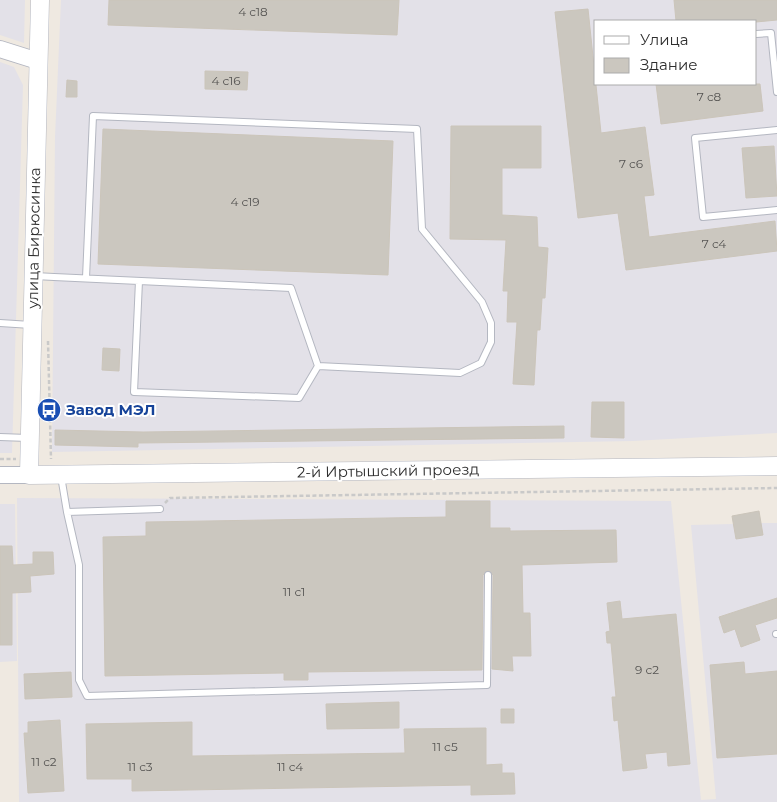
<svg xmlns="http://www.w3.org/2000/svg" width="777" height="802" viewBox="0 0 777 802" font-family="Montserrat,sans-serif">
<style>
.industrial{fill:#e3e1e8;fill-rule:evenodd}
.building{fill:#cbc7bf;stroke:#cbc5ba}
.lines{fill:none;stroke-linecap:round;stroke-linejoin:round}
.service-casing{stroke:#b4b7c1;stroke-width:8}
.tertiary-casing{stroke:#b4b7c1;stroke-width:18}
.secondary-casing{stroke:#b4b7c1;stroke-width:19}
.path{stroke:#c9c9c9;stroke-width:2.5;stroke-dasharray:4 2.5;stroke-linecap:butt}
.service{stroke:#fff;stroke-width:6}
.tertiary{stroke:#fff;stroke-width:16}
.secondary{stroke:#fff;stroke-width:18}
.labels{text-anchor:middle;stroke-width:4;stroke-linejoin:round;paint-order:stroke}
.number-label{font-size:12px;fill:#555452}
.street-label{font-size:15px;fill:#2e2e2e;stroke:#fff}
.transit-label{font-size:15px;font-weight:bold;fill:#164399;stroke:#fff;text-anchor:start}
</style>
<rect width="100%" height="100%" fill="#efe9e1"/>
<path class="industrial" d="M0,0H25L24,43L0,35Z
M61,0H777V433L633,441L52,452L55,137ZM596,21H756V84H596Z
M0,62L14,67L23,85L12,453H0Z
M17,498L671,501L701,800L716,799L691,525L733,524L732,516L759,511L761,523H777V802H19Z
M0,504H15L17,661L0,662Z"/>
<path class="building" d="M109,0H399L397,35L108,25Z
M674,0H777V20L756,22L676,21Z
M588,9L601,133L645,127L654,195L644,196L649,237L775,221L777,251L626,270L618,213L578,218L555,12Z
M205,71L248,72L247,90L205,89Z
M67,80L77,81V97H66Z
M656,84H760L763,111L661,124Z
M451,126H541V168H502V215L537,217L538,247L548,248L545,298H542L540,330H537L534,385L513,384L517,322H507L508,291H503L506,240L450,239Z
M103,129L393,141L388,275L98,264Z
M774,146L777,196L746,198L742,148Z
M103,348L120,349L119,371L102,370Z
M592,402H624V438L591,437Z
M564,426V438L138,443V447L55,445V430L143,432Z
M446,501H490V528H510V531L616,530L617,562L522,565L523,613H530L531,656H512L513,671L492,669L493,575L488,570L483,575L482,670L308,672V680H284V673L105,676L103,537L146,536V522L446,517Z
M759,511L763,535L736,539L732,516Z
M0,546H12L13,565L33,564V552H53L54,574L30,576L31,592L12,593V645H0Z
M777,598V618L755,625L760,640L741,647L735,629L724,633L719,617Z
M620,601L622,619L676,614L690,764L668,766L667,752L645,754L647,768L623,771L618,720L614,721L612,697H616L611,643H607L606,632L610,631L607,603Z
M744,662L745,674L777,671V754L717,758L710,665Z
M71,672L72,697L25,699L24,674Z
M399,702V728L327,729L326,704Z
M501,709H514V723H501Z
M60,720L64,791L28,793L24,733H28V722Z
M192,722V756L405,753L404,729L486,728V765L502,764V773H514L515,794L471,795V785L132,791V779H87L86,724Z"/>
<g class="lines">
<g class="service-casing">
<path id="service" d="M756,34L771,33L777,92
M777,130L695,138L703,217L777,210
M35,276L54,277L291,288L318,366L460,373L481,363L491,342V323L482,302L422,229L417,129L93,116L86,278
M139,281L134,392L299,398L318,366
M0,323L31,325
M0,437L28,438
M61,476L67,512L160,509
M67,512L79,565V680L87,696L487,685L488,575
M776,634H777"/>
</g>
<g class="tertiary-casing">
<path id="tertiary" d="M0,49L38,61
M0,475H29"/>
</g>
<g class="secondary-casing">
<path id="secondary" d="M40,0L29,475L777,466"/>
</g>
<path class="path" d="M48,341L51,459
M0,459H16
M165,503L170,498L777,488"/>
<use href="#service" class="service"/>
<use href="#tertiary" class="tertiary"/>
<use href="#secondary" class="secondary"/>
</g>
<defs>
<g id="bus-disc" transform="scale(1.25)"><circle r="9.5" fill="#1a4fb4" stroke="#fff"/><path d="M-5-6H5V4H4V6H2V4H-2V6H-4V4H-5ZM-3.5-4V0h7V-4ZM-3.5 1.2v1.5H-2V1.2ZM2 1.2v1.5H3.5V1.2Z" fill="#fff"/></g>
</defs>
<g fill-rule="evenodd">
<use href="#bus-disc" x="49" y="410"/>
</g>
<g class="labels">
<g class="number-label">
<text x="253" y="16">4 с18</text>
<text x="226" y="85">4 с16</text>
<text x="709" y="101">7 с8</text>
<text x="631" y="168">7 с6</text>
<text x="245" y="206">4 с19</text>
<text x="714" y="248">7 с4</text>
<text x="294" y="596">11 с1</text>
<text x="647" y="674">9 с2</text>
<text x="445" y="751">11 с5</text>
<text x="44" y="766">11 с2</text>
<text x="140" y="771">11 с3</text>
<text x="290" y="771">11 с4</text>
</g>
<g class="street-label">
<text transform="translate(34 238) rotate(-89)" y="5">улица Бирюсинка</text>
<text transform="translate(388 471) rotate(-1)" y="5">2-й Иртышский проезд</text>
</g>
<g class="transit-label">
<text x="66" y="415">Завод МЭЛ</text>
</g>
</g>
<rect x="594" y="20" width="162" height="65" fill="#ffffff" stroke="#ababab"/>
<rect x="604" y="36" width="25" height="8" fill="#ffffff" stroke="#ababab"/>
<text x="640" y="45" font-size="15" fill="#2e2e2e">Улица</text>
<rect x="604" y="58" width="25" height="15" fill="#cbc7bf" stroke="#ababab"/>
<text x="640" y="70" font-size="15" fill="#2e2e2e">Здание</text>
</svg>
